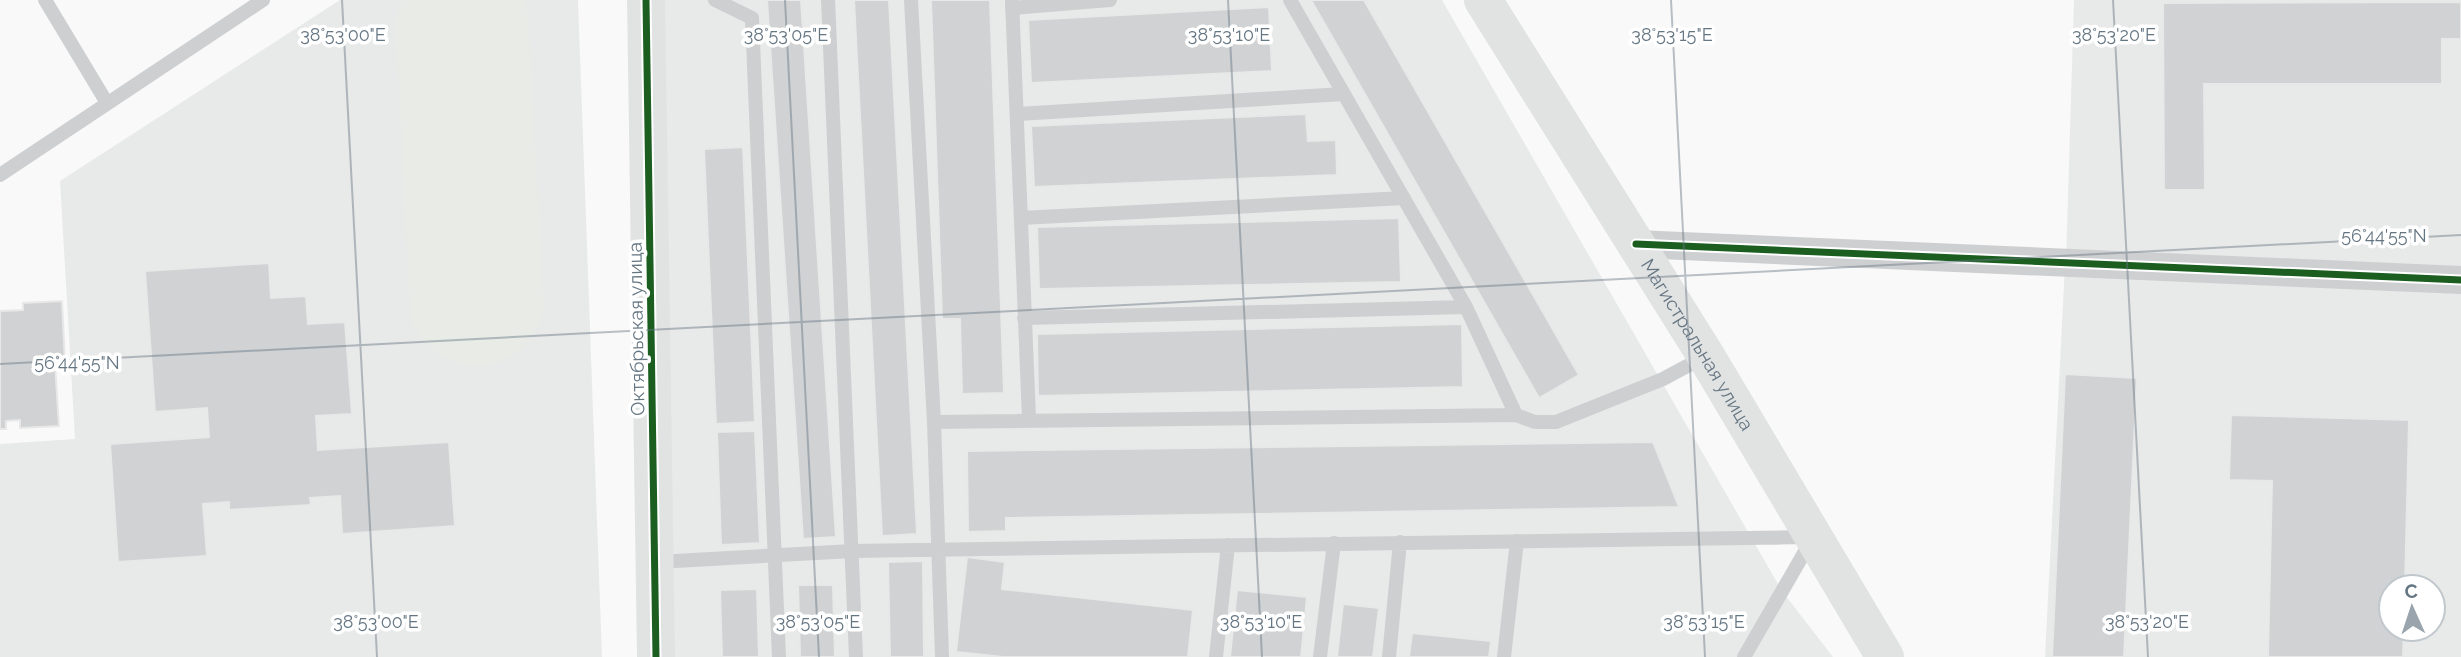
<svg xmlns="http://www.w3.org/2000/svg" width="2461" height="657" viewBox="0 0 2461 657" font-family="Raleway,sans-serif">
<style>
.built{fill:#e8e9e9;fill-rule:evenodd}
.green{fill:#e8ebe6}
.building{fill:#d0d2d3;stroke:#e8e8e8;stroke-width:2}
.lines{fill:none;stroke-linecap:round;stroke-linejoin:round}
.lane{stroke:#cecfd0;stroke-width:14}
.street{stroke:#cecfd0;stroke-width:28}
.secondary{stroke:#e1e2e2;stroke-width:38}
.cycleway-casing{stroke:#fff;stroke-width:11}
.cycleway{stroke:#1b5e20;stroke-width:7}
.ticks{fill:none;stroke:#657683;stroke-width:2;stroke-opacity:0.45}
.labels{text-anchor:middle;stroke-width:7;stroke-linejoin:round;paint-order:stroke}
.street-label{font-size:19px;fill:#657683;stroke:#fff}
.ticks-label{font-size:18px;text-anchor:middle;fill:#657683;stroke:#fff;stroke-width:7;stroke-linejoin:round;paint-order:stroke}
</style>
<rect width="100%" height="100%" fill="#f9f9f9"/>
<path class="built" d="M340,0H578L602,657H0V444L75,439L60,181Z
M646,0H1442L1782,591L1833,657H657Z
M2074,0H2461V278L2066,262Z
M2065,265L2461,281V657H2045ZM2391,587H2433V629H2391Z"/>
<path class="green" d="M402,0H525L527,4L544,307C529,382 434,386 410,314L396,21Z"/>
<path class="building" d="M767,0H801L836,537L803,539Z
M854,0H889L917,534L882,536Z
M931,0H990L1004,393L962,394L960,319H942Z
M1311,0H1364L1579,375L1539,398Z
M2461,2V39H2442V84H2204L2205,190H2164L2163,3Z
M1269,7L1272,71L1031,83L1028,20Z
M1306,114L1308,141L1336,140L1337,175L1034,187L1031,126Z
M743,147L755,422L716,424L704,149Z
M1399,218L1401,282L1039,289L1037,227Z
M269,263L271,298L306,296L308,324L345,322L352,414L316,416L318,450L449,442L455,526L342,534L340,496L310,498L311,505L229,510V502L203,504L207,556L118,562L110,444L209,437L207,408L155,412L145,271Z
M62,301L65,363H55L59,426L20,428V420L6,421V429H0V311L23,310V303Z
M1462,324L1463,387L1038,396L1037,334Z
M2065,374L2137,378L2124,657H2052Z
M2231,415L2409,420L2405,587H2391V629H2404L2403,657H2268L2272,481L2229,480Z
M755,431L760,543L721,545L717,432Z
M1653,442L1679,507L1006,518V531L968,532L967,451Z
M967,557L1005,562L1002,589L1193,610L1188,657H1003L956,652Z
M923,561L924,657H890L888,562Z
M798,585H833L835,657H800Z
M757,589L759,657H722L720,590Z
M1237,590L1307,597L1301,657H1230Z
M1343,604L1379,608L1373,657H1337Z
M1412,633L1491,641L1489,657H1409Z"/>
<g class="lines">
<path class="lane" d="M45,0L107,103
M715,0L752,18L779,657
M828,0L856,657
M911,0L934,422L942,657
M1012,0L1029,418
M1290,0L1466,307L1516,415L1535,422H1556L1663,379L1704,357
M1012,8L1110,0
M1018,114L1343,94
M0,175L263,0
M1021,218L1404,198
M1024,318L1466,307
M934,422L1516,415
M657,562L852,551L1809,537
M1216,657L1228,545
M1320,657L1334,543
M1389,657L1400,542
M1504,657L1517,541
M1744,657L1811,541"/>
<path class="street" d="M1636,244L2461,280"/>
<g class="secondary">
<path d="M646,0L656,657"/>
<path id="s1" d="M1483,0L1706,356L1885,657"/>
</g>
<g class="cycleway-casing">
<path id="cycleway" d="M646,0L656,657
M1636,244L2461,280"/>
</g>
<use href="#cycleway" class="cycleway"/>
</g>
<path class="ticks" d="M342,0L377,657M785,0L819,657M1228,0L1262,657M1671,0L1705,657M2113,0L2148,657M0,364L2461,235"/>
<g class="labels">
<g class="street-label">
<text transform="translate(636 329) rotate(-91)" y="7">Октябрьская улица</text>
<text dy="7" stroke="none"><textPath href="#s1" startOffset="406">Магистральная улица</textPath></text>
</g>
</g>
<g class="ticks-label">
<text x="343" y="41">38°53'00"E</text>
<text x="786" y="41">38°53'05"E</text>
<text x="1229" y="41">38°53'10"E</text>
<text x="1672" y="41">38°53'15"E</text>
<text x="2114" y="41">38°53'20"E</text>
<text x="2384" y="242">56°44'55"N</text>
<text x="77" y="369">56°44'55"N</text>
<text x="376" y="628">38°53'00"E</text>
<text x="818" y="628">38°53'05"E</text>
<text x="1261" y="628">38°53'10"E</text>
<text x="1704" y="628">38°53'15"E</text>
<text x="2147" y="628">38°53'20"E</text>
</g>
<g transform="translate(2412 608) rotate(357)"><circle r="33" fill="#ffffff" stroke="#c1c8cd" stroke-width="2"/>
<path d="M0-5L12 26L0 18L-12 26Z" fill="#99a4ac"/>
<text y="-10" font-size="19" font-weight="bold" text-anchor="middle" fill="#657683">С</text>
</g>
</svg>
